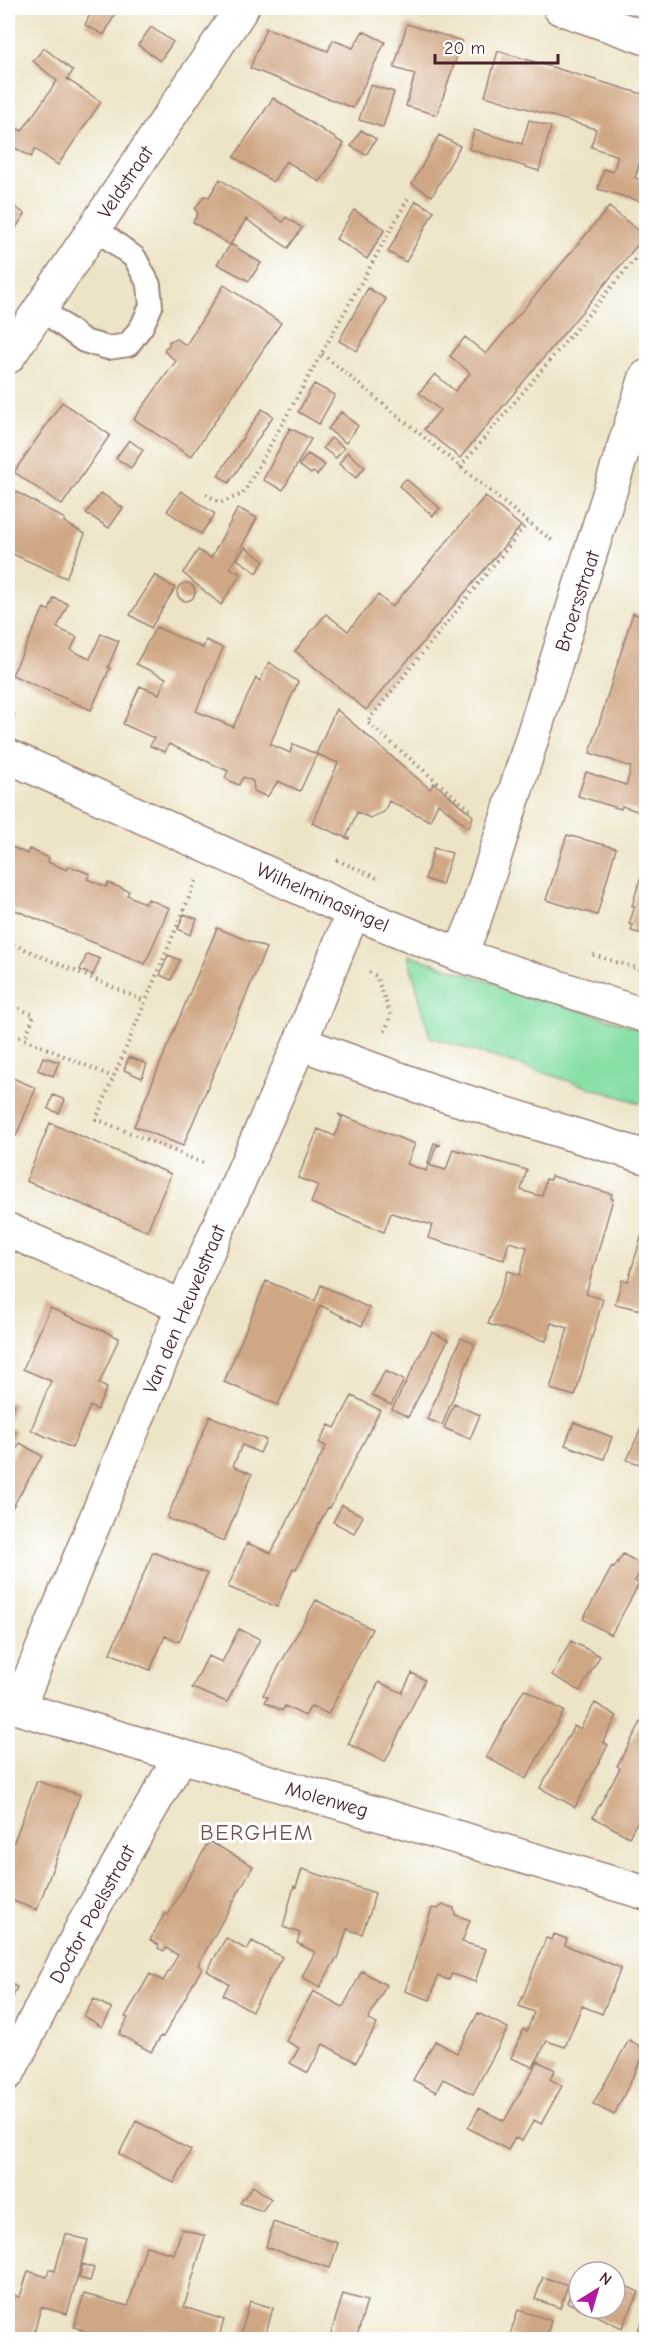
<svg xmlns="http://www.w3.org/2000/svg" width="654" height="2347" viewBox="0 0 654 2347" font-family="'Comic Neue',sans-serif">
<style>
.green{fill:#86dfa5;stroke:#687f68;stroke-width:1.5}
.building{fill:#d0a784}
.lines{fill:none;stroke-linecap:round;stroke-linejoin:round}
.service-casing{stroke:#9c8278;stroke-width:26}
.minor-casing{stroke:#9c8278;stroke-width:36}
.path{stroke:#9c8278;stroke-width:4;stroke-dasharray:1.5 4.5;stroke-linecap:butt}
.service{stroke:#fff;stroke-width:22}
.minor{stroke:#fff;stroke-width:33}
.labels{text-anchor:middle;stroke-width:6;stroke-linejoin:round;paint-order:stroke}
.street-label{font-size:20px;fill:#4a1f2b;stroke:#fff}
.quarter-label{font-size:22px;letter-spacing:1.5px;fill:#794f4a;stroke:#fff}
</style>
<rect width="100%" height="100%" fill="#fff"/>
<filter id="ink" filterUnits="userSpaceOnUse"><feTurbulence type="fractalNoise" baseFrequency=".0167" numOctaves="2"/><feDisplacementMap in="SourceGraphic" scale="12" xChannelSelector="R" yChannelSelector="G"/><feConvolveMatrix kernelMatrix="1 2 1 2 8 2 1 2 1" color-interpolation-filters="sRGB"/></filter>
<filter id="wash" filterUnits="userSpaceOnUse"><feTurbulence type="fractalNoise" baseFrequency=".008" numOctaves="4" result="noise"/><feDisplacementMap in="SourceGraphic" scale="24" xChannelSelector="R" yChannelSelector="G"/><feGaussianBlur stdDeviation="1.35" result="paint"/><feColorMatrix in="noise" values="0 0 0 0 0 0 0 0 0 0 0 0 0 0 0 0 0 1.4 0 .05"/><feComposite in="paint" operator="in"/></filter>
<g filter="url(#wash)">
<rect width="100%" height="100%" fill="#ede4c6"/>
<path class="green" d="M408,955L646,1031V1105L430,1037Z"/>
<g id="blocks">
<path class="building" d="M93,8H118L104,35L85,25Z
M407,24L462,41L437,115L406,106L415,74L394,68Z
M151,27L173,42L160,61L138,45Z
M266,28L328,51L333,40L353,48L363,31L385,42L353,108L250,68Z
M44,48L73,71L67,79L101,102L58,165L35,149L31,157L8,144V123L22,131L57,81L33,61Z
M498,51L646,95V144L635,178L646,181V203L598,189L604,169L613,172L618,156L591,147L596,129L485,96Z
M370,85L394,92L383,127L359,120Z
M273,98L344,144L320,182L286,161L273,182L234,157Z
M529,120L551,127L539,171L469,149L474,130L522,144Z
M361,130L376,139L366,155L351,146Z
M439,135L460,146L432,196L412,184Z
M220,179L283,222L286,217L302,228L288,248L246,219L230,245L193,222L198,214L195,209L204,196L209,197Z
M416,201L434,211L406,262L388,252Z
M8,202L25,214L8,240Z
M609,207L645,236L460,458L424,429L440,410L419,393L435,374L455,391L470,373L450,356L465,337L486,354Z
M354,210L385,229L367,259L336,239Z
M231,244L261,263L249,281L217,264Z
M224,285L281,323L191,457L134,419L176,361L164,351L166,347L169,346V341L177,339L186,345Z
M368,288L386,299L357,351L339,341Z
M314,384L335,395L319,424L298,412Z
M62,402L110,435L62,505L14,472Z
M262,409L273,416L229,483L218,475Z
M341,412L358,426L346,443L328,429Z
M290,428L311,439L283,490L263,480Z
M331,438L344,448L336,458L323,448Z
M129,440L143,450L131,468L116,458Z
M347,452L365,467L356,478L339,464Z
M308,454L325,465L317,475L313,472L311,474L299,465Z
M406,479L440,508L433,516L399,486Z
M8,487L65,519L64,522L85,534L66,578L8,552Z
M181,491L215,514L201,534L167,511Z
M101,493L123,508L109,528L86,513Z
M485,496L521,526L366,710L295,651L326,614L348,631L378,595L392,607Z
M238,508L257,518L230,568L241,574L221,605L183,573L198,550L211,558Z
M245,547L264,561L257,573L237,559Z
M155,575L175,588L151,628L130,615Z
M177 592a9 9 0 1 1 18 0a9 9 0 1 1-18 0Z
M54,598L68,604L57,628L77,637L71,650L90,659L101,634L119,641L108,667L110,668L91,710L12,675L44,608L49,611Z
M633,613L646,618V814L622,806L621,809L578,796L586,772L626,785L627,783L631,767L590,753Z
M156,627L203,648L206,640L223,648L196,711L233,727L256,678L260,681L269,662L298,682L270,744L290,753L293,744L316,754L336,709L430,789L434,783L473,816L469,828L438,803L430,821L389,801L384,812L370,818L357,812L347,836L349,837V839L312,823L338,763L317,754L300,791L278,781L267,797L254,791L253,781L243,777L239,785L232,782L225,778L228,771L169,744L165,752L150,746L154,738L123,724L140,686L159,694L166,678L136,664Z
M567,835L616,848L597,915L546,900Z
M8,845L27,854L29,849L49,858L48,862L67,870L69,866L90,874L87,879L106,887L108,883L129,891L127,895L146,904L148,899L169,908L145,964L8,907Z
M434,848L452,853L442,885L425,879Z
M640,879L646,881V935L631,931L633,925L629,924L635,906H632Z
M184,914L197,919L190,935L178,929Z
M217,928L266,948L183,1146L134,1126Z
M87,954L100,959L93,975L80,970Z
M168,955L180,960L171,980L160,975Z
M43,1057L59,1062L53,1076L38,1070Z
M129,1057L147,1064L142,1078L124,1070Z
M8,1076L36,1088L16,1136L8,1133Z
M53,1095L65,1100L59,1113L48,1109Z
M338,1114L415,1144L407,1164L426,1171L428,1165L446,1170L453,1149L527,1170L521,1190L536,1195L542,1196L546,1179L550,1180L551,1176L612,1194L611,1198L613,1199L586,1294L603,1299L575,1396L550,1389L568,1328L551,1323L546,1341L488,1324L508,1271L520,1275L527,1247L509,1242L504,1260L428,1238L432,1225L391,1213L384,1232L311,1203L318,1185L298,1178L318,1129L335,1136L342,1118Z
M50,1123L171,1174L147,1231L26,1181Z
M434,1143L441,1145L436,1146L430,1164L428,1163Z
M646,1221V1311L615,1304L622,1280L628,1281Z
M266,1281L315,1301L321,1285L369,1308L362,1326L320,1305L278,1405L224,1382Z
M8,1291L14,1294L8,1309Z
M50,1308L119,1338L99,1384L107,1388L97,1410L90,1406L72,1448L31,1430L51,1381L23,1369Z
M432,1332L448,1340L408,1417L392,1409Z
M461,1338L475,1344L442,1425L427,1419Z
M385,1371L404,1380L391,1405L372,1395Z
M352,1396L380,1410L330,1508L328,1507L296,1569L293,1568L277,1607L228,1587L247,1543L271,1553L326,1446L319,1443L329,1425L335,1428Z
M8,1401L15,1404L8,1421Z
M454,1404L480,1415L470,1439L444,1428Z
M210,1416L266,1440L260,1453L242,1445L233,1466L252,1474L224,1541L167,1518Z
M646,1417V1466L627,1460Z
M574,1422L612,1437L604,1459L565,1445Z
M8,1427L16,1431L8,1446Z
M20,1443L42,1456L8,1515V1465Z
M342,1505L363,1516L354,1533L333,1522Z
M153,1552L207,1574L179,1642L165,1636L150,1670L110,1653Z
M623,1554L644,1566L635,1581L639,1584L611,1635L583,1619L612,1567L614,1568Z
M316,1600L372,1629L328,1714L311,1706L305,1716L285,1706L282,1711L265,1702L268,1697L263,1695Z
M239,1629L260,1639L227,1702L192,1688L208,1656L222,1662Z
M571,1641L600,1656L580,1691L552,1675Z
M646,1649V1666L641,1664Z
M412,1673L425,1680L385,1762L348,1744L379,1682L402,1693Z
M524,1689L564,1711L526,1779L486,1757Z
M595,1703L617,1716L603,1742L608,1745L575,1807L540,1788L574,1726L580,1729Z
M646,1713V1805L629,1837L593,1817L620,1768L617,1766Z
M37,1781L80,1795L37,1910L8,1899V1851L10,1852Z
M209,1841L253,1866L198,1965L202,1968L163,2037L161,2036L151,2052L119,2034L128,2018L125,2017L150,1974L163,1981L178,1955L166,1948L164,1951L158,1948L159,1945L150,1940L165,1913L168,1915Z
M302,1869L375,1893L369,1917H368L362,1934L347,1929L338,1959H336L320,1987L302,1977L315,1952L297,1943L300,1933L283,1927L294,1886L296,1887Z
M443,1905L454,1908L455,1915L470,1920L462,1942L486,1949L475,1982L452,1974L449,1980L438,1976L430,2000L405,1991L432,1908L438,1909Z
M554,1934L567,1939L565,1945L621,1968L602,2014L582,2006L565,2047L547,2041L533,2067L511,2058L523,2029L527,2031L534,2012L519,2006L546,1938L552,1940Z
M226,1938L247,1950L252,1941L282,1957L252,2011L223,1995L229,1984L207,1971Z
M362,1971L386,1985L368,2020L377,2024L356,2062L323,2044L308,2073L290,2063L299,2048L286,2041L313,1991L343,2007Z
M8,1982L17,1987L8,2008Z
M94,1999L112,2009L102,2027L84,2016Z
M478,2013L508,2028L473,2094L443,2079L436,2092L413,2080L435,2041L457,2053Z
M629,2040L646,2050L614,2115L593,2104Z
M538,2061L555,2070L550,2079L562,2086L541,2124L534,2120L522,2141L515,2138L508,2150L468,2128L479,2108L504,2121Z
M136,2121L191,2150L174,2183L119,2154Z
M253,2186L271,2199L262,2211L240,2203Z
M273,2222L338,2243L330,2268L266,2247Z
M182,2229L205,2236L184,2307L224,2320L218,2340H80L83,2330L74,2327L84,2294L128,2306L146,2246L174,2254Z
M65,2234L88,2240L67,2314L41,2307L32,2340H8V2294L20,2297L28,2271L47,2277L49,2269L55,2271Z
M83,2264L94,2268L90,2281L79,2278Z
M584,2266L596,2272H581Z
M579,2276V2308L567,2302Z
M543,2277L568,2285L560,2308L535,2299Z
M615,2281L639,2292L622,2328L580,2308H615Z
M343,2294L367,2301L356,2340H329Z
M250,2301L273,2308L264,2340H239Z
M518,2310L551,2320L546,2340H524L510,2335Z
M646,2314V2340H645L635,2336Z
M290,2332L309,2337V2340H287Z"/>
</g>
</g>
<g filter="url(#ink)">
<use href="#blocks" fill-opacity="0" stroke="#9c8278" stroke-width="1.5"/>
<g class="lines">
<g class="service-casing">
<path id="service" d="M40,308L84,341L108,348L128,345L142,326L151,306L149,285L135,258L94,227"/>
</g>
<g class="minor-casing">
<path id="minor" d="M560,8L646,38
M8,357L242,8
M8,756L353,912L460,955L646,1016
M460,955L474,921L505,824L646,377
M300,1043L435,1092L646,1157
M8,1230L183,1307
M8,1705L646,1893
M18,1708L183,1307L300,1043L353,912
M8,2073L84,1924L181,1756"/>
</g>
<path class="path" d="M322,354L528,522L554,542
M460,467L646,246
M206,494L220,503L243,494L410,195
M8,713L18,718
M470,810L367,722L528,522
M337,860L377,878
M196,881L96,1119L206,1164
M8,942L145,1001
M593,955L646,971
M369,972L376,976L391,1015L384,1034
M8,1004L34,1015L25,1039
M8,1032L113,1077"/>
<use href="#service" class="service"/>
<use href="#minor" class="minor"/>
</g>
</g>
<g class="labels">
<g class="street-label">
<text transform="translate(125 182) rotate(-56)" y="7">Veldstraat</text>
<text transform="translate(577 601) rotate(-72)" y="7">Broersstraat</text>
<text transform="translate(323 897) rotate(24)" y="7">Wilhelminasingel</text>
<text transform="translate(184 1309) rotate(-67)" y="7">Van den Heuvelstraat</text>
<text transform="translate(327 1799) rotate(16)" y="7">Molenweg</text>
<text transform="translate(92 1914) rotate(-61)" y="7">Doctor Poelsstraat</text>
</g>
<g class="quarter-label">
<text x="257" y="1840">BERGHEM</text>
</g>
</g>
<rect width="654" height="2347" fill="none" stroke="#fff" stroke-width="30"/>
<g transform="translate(597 2290) rotate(37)"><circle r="28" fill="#ffffff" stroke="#b7a5aa" stroke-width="1.5"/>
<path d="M0-4.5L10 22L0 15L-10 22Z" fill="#b5179e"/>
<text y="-9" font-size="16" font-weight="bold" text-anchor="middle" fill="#4a1f2b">N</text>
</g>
<path d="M435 54v9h123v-9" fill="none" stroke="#4a1f2b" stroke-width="3"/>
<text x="444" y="54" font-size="18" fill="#4a1f2b" stroke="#ffffff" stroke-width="4.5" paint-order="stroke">20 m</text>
</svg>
